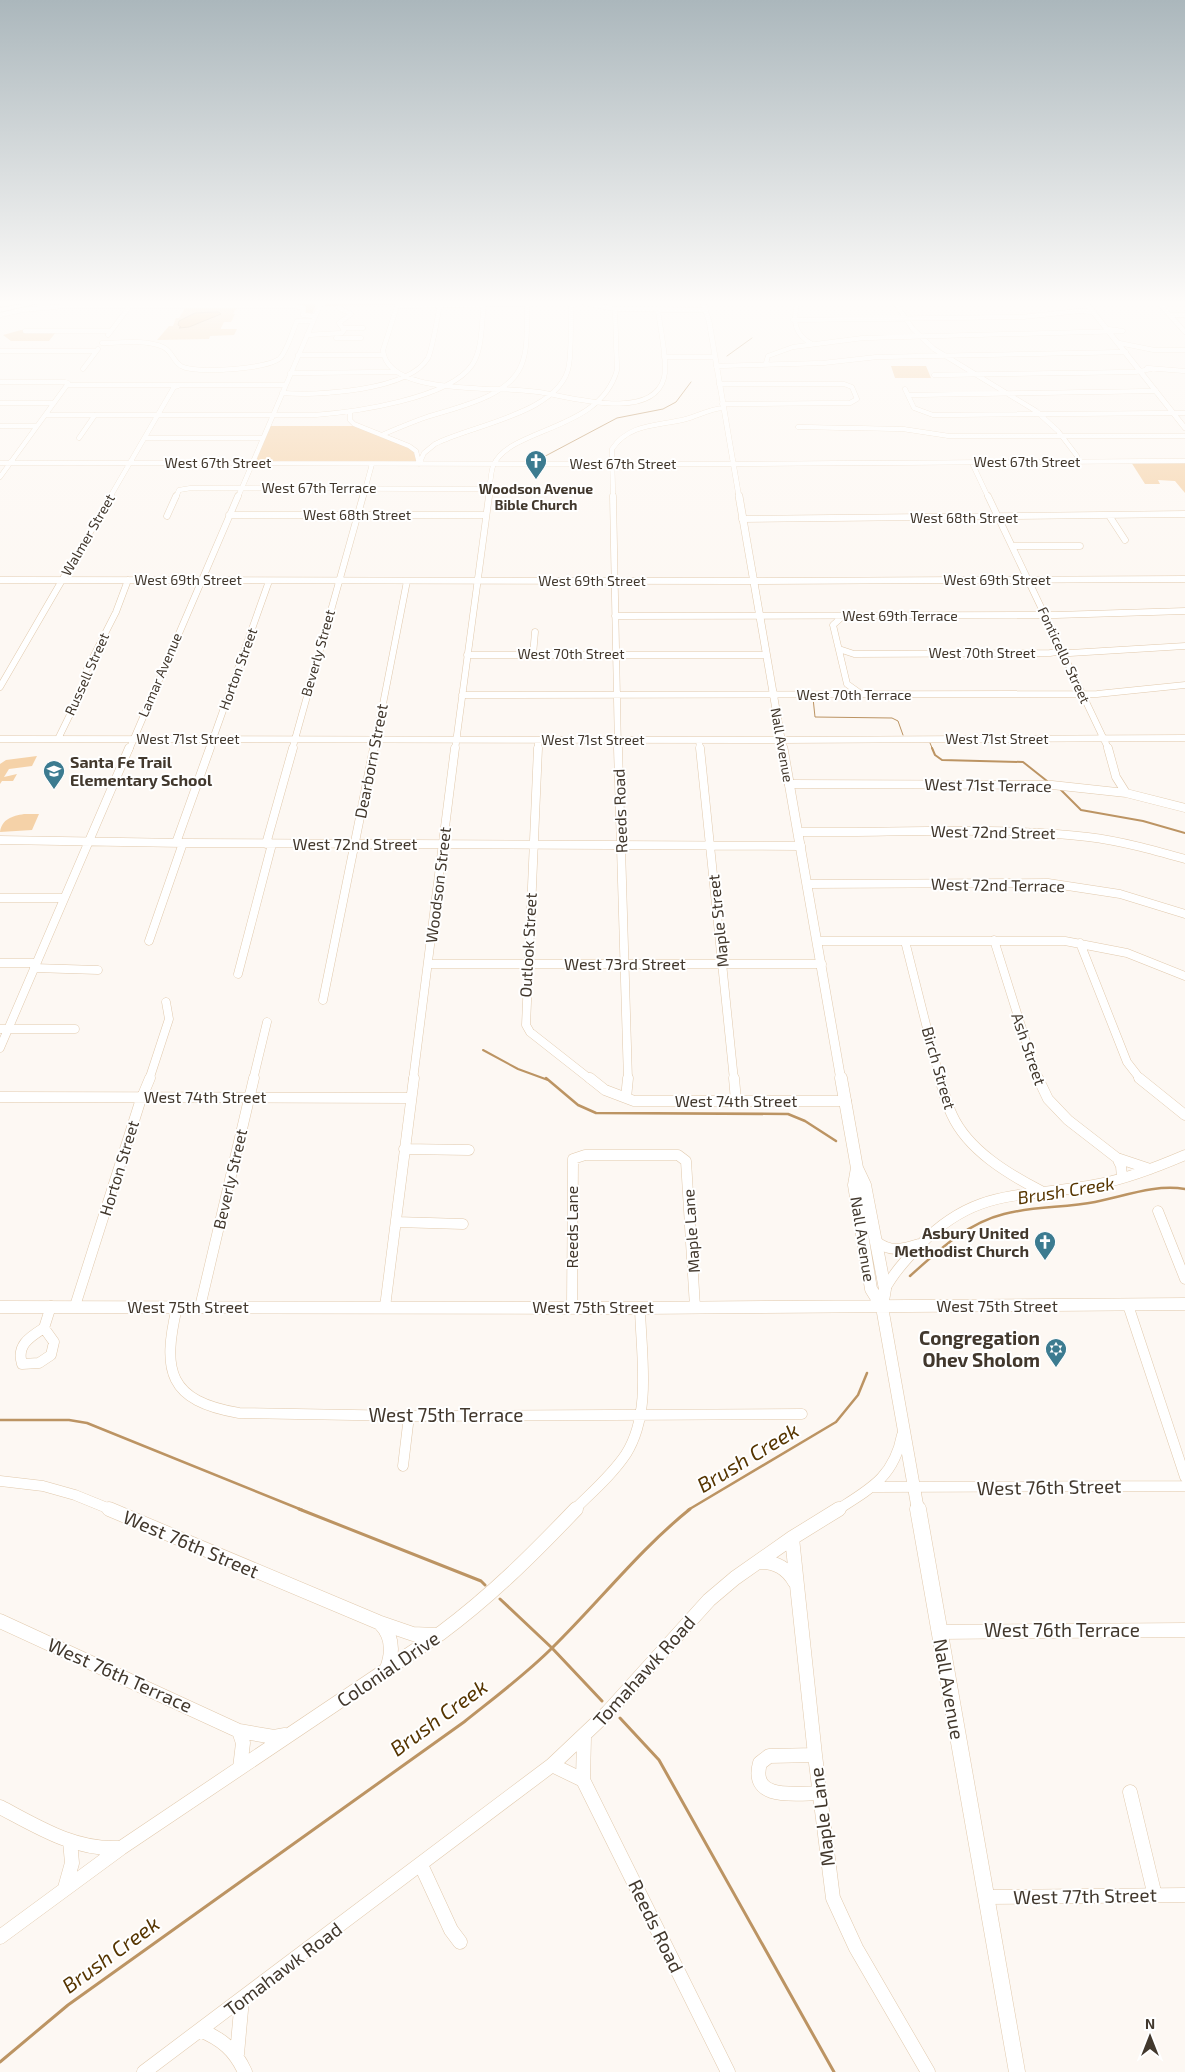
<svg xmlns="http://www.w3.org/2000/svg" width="1185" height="2072" viewBox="0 0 1185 2072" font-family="'Exo 2',sans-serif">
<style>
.green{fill:#f5d2a8}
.water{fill:#f0bc7a;stroke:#bc9463}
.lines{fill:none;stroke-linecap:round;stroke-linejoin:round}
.stream-far3{stroke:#bc9463;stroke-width:1}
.stream-far2{stroke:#bc9463;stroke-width:2}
.stream-far1{stroke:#bc9463;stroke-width:2.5}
.stream{stroke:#bc9463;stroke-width:3}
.minor-far4-casing{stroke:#e1c9ac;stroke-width:5}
.minor-far3-casing{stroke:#e1c9ac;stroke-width:7}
.minor-far2-casing{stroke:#e1c9ac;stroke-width:9}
.minor-far1-casing{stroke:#e1c9ac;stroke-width:11}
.minor-casing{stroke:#e1c9ac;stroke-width:15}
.major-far4-casing{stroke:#e1c9ac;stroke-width:5.5}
.major-far3-casing{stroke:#e1c9ac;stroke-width:8}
.major-far2-casing{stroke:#e1c9ac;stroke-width:10}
.major-far1-casing{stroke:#e1c9ac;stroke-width:13}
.major-casing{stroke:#e1c9ac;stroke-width:17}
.highway-casing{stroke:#e1c9ac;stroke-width:2}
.minor-far4{stroke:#fff;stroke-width:4.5}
.minor-far3{stroke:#fff;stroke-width:6}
.minor-far2{stroke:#fff;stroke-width:8}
.minor-far1{stroke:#fff;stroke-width:10}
.minor{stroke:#fff;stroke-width:14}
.major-far4{stroke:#fff;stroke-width:5}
.major-far3{stroke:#fff;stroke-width:7}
.major-far2{stroke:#fff;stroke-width:9}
.major-far1{stroke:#fff;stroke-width:12}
.major{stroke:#fff;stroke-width:16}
.highway{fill:#fff;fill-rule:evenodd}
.labels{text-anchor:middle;stroke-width:4;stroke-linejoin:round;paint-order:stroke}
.far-street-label{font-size:14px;fill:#42382d;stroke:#fff}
.far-poi-label{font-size:14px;font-weight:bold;fill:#42382d;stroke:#fff}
.street-label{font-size:16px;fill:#42382d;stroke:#fff}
.poi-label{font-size:16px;font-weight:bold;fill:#42382d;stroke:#fff;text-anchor:start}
.water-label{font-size:18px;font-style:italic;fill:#563500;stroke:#fff}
.near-poi-label{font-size:19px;font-weight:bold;fill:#42382d;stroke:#fff;text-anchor:end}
.near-street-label{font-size:19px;fill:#42382d;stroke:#fff}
.near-water-label{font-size:21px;font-style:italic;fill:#563500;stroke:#fff}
</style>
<rect width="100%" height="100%" fill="#fdf8f3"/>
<path class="green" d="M133,303H315L316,304L312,315L304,314L306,308Z
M327,303H543L324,306Z
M185,308H238L235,310L233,314H235L231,322H224L221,328V329H237L234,335L210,336L209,339L157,340L169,326H173L176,318H179Z
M21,330L25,331L56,332L49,341H11L3,335Z
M891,366H926L931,378H895Z
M270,426H355L401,443L413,451L416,456V461L258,462L256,461Z
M1131,462H1185V493L1175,481L1158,480L1160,484H1145Z
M37,756L32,766L9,769L4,777L17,774L13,781H2L0,784V764L6,760Z
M24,814H39L32,830L0,832C2,819 12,816 24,814Z"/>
<path class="water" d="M214,312H219L221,314L189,327L179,328L181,327L178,325L179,321L195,313Z"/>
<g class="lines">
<path class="stream-far3" d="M727,356L752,338
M536,461L617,418L663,409L676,402L691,382
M813,698L815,717L892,718L898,721L903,735
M930,743L933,750"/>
<path class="stream-far2" d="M932,748L935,755L942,760L1023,762L1047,781
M1061,790L1081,810L1143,821L1185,833
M483,1050L518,1069L548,1080"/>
<path class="stream-far1" d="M546,1078L578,1105L596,1113L788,1114L805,1121L836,1141
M910,1276C938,1251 967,1223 1004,1214C1034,1206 1065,1208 1095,1202C1125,1196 1155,1184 1185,1189
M0,1420H69L87,1423L302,1510
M688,1510L836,1422L858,1395L867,1373"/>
<path class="stream" d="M299,1509L481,1581L485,1585
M500,1599L552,1648L602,1701
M620,1718L659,1760L834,2072
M0,2062L68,2005L464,1722C494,1698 525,1675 552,1648C599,1602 639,1550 690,1509"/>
<g class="minor-far4-casing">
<path id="minor-far4" d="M574,303L397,306L383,350C386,388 461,387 489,389C506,389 522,390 539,392C570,397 652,422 664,378C668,363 660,327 658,310
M584,303L615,309L704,310
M797,303C793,322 794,334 812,344
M895,303L913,329L934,349L1036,411L1058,431L1077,456
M1159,303L1185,332
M0,315L22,310L64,306H294L304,308L303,315L314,316
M1170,315H1185
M793,320L1022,317L1079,311L1094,312
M343,328H363
M25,331H111
M108,335L132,303
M307,335L342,333L344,330L339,323L351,314L339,308
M336,338H361
M102,343C121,343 145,339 163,347C172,351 173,361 181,366C196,374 265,369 279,359C286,354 293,330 297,321H312
M1119,343L1154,350H1185
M0,351H96
M298,355H383
M664,357H714
M766,363L768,356L793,347L863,338L1123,331L1108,329
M716,366L823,363L877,357L1126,352
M1147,368L1185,371
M83,369L98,349
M290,373L396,372
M934,375L1135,372L1151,369
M0,382H65L68,383L67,385H285
M719,384H844L852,387L857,399L850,403L722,404
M905,389L914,408L933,415L1185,413
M282,393C316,396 409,391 428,358C433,347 437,318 440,305
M908,395L1156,391
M0,403H54
M350,413V420L354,424L409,446L416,451L419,463
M46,415H315C354,412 449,399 472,365C483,349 481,323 484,305
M0,426H37
M798,427L903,429L949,436H1185
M382,435C395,429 408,424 421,419C452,408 507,399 521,366C529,348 526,324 527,305
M79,438L95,415
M145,438H262
M0,463L733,464L1185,461
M972,463L988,497
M419,464L424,453L435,444C471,425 562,413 569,365C572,345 570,323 571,303
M0,477L67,385
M110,497L174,387L178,386
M176,497L179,490L191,488L488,489
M238,497L321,303
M363,497L372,464
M489,497C490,488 490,475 493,466C509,427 600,432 617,370L615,309
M613,497L612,449C629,423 659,426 686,419C698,416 709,409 723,408"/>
</g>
<g class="minor-far3-casing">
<path id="minor-far3" d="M613,496L618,750
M988,496L1109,750
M229,515H485
M167,516L176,496
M1110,517L1125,540
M742,519L1185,514
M1012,546H1080
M0,580L753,581L1185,579
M615,616L1056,615L1185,611
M843,616L833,625L847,684L861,694
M839,649L854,654L1050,653L1062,651L1070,653L1185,646
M467,655H766
M533,655L535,632
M0,687L111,496
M462,695L1097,694L1185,685
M0,739L781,740L1185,738
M58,739L82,690L87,669L116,612L128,580
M699,740L700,750
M129,750L238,496
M209,750L269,581
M292,750L363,496
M374,750L407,581
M455,750L489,496
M538,750V740"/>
</g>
<g class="minor-far2-casing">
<path id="minor-far2" d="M538,748L526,1025L530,1032L591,1080
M618,748L628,1080
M700,748L734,1080
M1108,748L1116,777L1126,793
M789,784L1052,785L1126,793L1185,808
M798,832C895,833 992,826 1088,837C1121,841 1153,850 1185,859
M0,840L183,843L801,846
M176,843L210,748
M266,844L293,748
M807,884L1048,883L1120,894L1185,914
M0,898H64
M994,940L1038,1080
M149,941L183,843
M817,941H1065L1127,953L1185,976
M905,941L940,1080
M1080,943L1127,1062L1141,1080
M0,963H35
M428,964H822
M34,968L98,970
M238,974L272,844
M323,1000L374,748
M0,1029H75
M0,1048L129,748
M149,1080L169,1019L166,1002
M253,1080L267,1022
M413,1080L455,748"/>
</g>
<g class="minor-far1-casing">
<path id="minor-far1" d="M590,1078L605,1090L634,1101H846
M734,1078L736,1101
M940,1078C943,1090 946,1103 952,1115C968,1150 1008,1174 1041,1191
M1038,1078L1048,1099L1068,1120L1117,1158L1150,1169
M1139,1078L1185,1115
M0,1097L411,1098
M626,1098L628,1078
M404,1149L469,1150
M1117,1158L1121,1166L1122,1178
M1158,1211L1185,1279
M396,1222L463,1224
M876,1241C890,1253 903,1249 919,1244
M885,1289C894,1272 907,1258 920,1245C978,1185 1025,1199 1099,1184C1129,1178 1157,1167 1185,1155
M1128,1305L1185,1477
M75,1306L140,1102L150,1078
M177,1307C162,1371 168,1401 239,1413L409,1416L802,1414
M200,1307L254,1078
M385,1307L414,1078
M572,1308L573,1159L585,1155H678L686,1161L695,1307
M44,1328L54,1342L51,1355L39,1363L22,1364C16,1345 30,1337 44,1328Z
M44,1328L51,1306
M403,1466L409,1416
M0,1481L43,1486L75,1495L112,1510
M874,1487L1185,1486
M574,1510C592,1492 612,1475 626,1454C652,1413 641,1354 640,1308
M837,1510C870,1489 894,1477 902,1435"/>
</g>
<g class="minor-casing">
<path id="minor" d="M109,1509L378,1622L413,1634L435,1635
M792,1538L815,1755L833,1898L856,1948L928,2072
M760,1562C776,1562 787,1568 795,1582
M0,1621L239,1731L274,1737L285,1735
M380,1623C394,1637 393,1654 386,1671
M939,1632L1185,1630
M239,1731L243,1743L240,1768
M584,1737L583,1780L728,2072
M815,1755L769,1756L760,1763C749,1802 798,1793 820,1793
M552,1765L583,1780
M1130,1792L1155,1896
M0,1807C38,1827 74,1850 118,1848
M421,1865L451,1930L460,1942
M65,1888L72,1863L70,1841
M986,1897L1185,1895
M0,1937L121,1848L441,1633C492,1595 532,1555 576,1509
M200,2030C222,2039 235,2050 245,2072
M237,2054L242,1999
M144,2072L552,1765L608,1712L709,1600L735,1578L792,1538L839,1509"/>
</g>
<g class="major-far4-casing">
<path id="major-far4" d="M703,303L709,321L739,497
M1086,303L1185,428"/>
</g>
<g class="major-far3-casing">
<path id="major-far3" d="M739,496L783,750"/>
</g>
<g class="major-far2-casing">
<path id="major-far2" d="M783,748L841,1080"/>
</g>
<g class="major-far1-casing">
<path id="major-far1" d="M841,1078L857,1168L865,1185L885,1289L882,1307L918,1510
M857,1168L854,1185L871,1289L882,1307
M0,1307L640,1308L1185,1304"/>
</g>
<g class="major-casing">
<path id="major" d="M918,1509L1017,2072"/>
</g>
<g class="highway-casing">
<path id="highway" d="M30,303H39L0,312V308Z"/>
</g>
<use href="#minor-far4" class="minor-far4"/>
<use href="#minor-far3" class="minor-far3"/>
<use href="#minor-far2" class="minor-far2"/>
<use href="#minor-far1" class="minor-far1"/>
<use href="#minor" class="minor"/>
<use href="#major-far4" class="major-far4"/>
<use href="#major-far3" class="major-far3"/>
<use href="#major-far2" class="major-far2"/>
<use href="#major-far1" class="major-far1"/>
<use href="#major" class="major"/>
<use href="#highway" class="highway"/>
</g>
<linearGradient id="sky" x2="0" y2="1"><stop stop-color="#abb7bc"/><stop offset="0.51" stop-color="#fefcfa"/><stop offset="1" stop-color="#fefcfa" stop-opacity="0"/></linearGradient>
<rect width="1185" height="593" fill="url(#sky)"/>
<defs>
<g id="church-pin" transform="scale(1.125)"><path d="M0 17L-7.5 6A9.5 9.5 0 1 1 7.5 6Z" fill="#3c7b90" stroke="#fff"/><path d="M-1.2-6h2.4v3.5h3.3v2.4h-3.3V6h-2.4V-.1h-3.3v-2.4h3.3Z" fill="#fff"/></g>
<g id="school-pin" transform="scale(1.125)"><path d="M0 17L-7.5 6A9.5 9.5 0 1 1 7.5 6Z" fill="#3c7b90" stroke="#fff"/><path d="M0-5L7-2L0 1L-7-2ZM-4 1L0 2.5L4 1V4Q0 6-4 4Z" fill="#fff"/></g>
<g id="synagogue-pin" transform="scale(1.125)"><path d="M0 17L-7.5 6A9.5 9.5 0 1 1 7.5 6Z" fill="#3c7b90" stroke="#fff"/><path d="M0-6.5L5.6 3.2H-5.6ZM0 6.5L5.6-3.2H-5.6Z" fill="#fff"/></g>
</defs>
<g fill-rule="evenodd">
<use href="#church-pin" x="536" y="461"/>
<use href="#school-pin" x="54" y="771"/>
<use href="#church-pin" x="1045" y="1242"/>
<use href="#synagogue-pin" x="1056" y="1349"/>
</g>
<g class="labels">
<g class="far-street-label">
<text x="1027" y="467">West 67th Street</text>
<text x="218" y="468">West 67th Street</text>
<text x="623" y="469">West 67th Street</text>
<text x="319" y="493">West 67th Terrace</text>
<text x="357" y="520">West 68th Street</text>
<text x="964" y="523">West 68th Street</text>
<text transform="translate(88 535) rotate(-60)" y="5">Walmer Street</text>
<text x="188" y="585">West 69th Street</text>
<text x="997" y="585">West 69th Street</text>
<text x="592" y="586">West 69th Street</text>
<text x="900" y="621">West 69th Terrace</text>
<text transform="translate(318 653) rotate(-74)" y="5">Beverly Street</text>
<text x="982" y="658">West 70th Street</text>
<text x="571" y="659">West 70th Street</text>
<text transform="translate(1064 655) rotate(65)" y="5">Fonticello Street</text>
<text transform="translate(238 669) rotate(-70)" y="5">Horton Street</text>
<text transform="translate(87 674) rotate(-66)" y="5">Russell Street</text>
<text transform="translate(160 675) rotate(-67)" y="5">Lamar Avenue</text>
<text x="854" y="700">West 70th Terrace</text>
<text x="188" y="744">West 71st Street</text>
<text x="997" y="744">West 71st Street</text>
<text x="593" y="745">West 71st Street</text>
<text transform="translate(782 745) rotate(80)" y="5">Nall Avenue</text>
</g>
<g class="far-poi-label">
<text x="536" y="494">Woodson Avenue<tspan x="536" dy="16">Bible Church</tspan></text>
</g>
<g class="street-label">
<text transform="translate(371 761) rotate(-79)" y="6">Dearborn Street</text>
<text transform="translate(988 785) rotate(1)" y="6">West 71st Terrace</text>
<text transform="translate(620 811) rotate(-92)" y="6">Reeds Road</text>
<text transform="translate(993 832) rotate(1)" y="6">West 72nd Street</text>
<text x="355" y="850">West 72nd Street</text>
<text transform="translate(438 885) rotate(-83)" y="6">Woodson Street</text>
<text transform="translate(998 885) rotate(1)" y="6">West 72nd Terrace</text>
<text transform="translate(718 921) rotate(-96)" y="6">Maple Street</text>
<text transform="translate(528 945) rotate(-87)" y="6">Outlook Street</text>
<text x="625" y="970">West 73rd Street</text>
<text transform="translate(1029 1049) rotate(71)" y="6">Ash Street</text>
<text transform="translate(939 1068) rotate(74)" y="6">Birch Street</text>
<text x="205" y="1103">West 74th Street</text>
<text x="736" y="1107">West 74th Street</text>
<text transform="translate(119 1168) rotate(-73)" y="6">Horton Street</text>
<text transform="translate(230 1179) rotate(-77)" y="6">Beverly Street</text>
<text transform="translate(572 1227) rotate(-90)" y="6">Reeds Lane</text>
<text transform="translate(691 1231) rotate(-94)" y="6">Maple Lane</text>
<text transform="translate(863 1239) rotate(81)" y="6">Nall Avenue</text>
<text x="997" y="1312">West 75th Street</text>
<text x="188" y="1313">West 75th Street</text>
<text x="593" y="1313">West 75th Street</text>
</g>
<g class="poi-label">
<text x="70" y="768">Santa Fe Trail<tspan x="70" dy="18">Elementary School</tspan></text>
<text x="1029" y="1239" text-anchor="end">Asbury United<tspan x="1029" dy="18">Methodist Church</tspan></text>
</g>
<g class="water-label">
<text transform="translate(1066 1191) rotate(-9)" y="6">Brush Creek</text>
</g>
<g class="near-poi-label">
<text x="1040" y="1345">Congregation<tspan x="1040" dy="22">Ohev Sholom</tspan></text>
</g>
<g class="near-street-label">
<text x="446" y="1422">West 75th Terrace</text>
<text transform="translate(1049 1487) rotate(-1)" y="7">West 76th Street</text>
<text transform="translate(191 1544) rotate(23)" y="7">West 76th Street</text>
<text x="1062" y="1637">West 76th Terrace</text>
<text transform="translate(388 1669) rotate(-34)" y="7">Colonial Drive</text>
<text transform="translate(644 1671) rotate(-48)" y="7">Tomahawk Road</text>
<text transform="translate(120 1675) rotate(24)" y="7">West 76th Terrace</text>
<text transform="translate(949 1689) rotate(80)" y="7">Nall Avenue</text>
<text transform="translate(822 1817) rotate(-97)" y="7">Maple Lane</text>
<text transform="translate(1085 1896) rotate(-1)" y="7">West 77th Street</text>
<text transform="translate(656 1926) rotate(64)" y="7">Reeds Road</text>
<text transform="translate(283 1969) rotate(-37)" y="7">Tomahawk Road</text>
</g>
<g class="near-water-label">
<text transform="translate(748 1458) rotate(-31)" y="7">Brush Creek</text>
<text transform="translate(439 1718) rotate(-36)" y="7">Brush Creek</text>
<text transform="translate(111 1955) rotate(-36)" y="7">Brush Creek</text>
</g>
</g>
<g transform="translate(1150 2037)" stroke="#ffffff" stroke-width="4" paint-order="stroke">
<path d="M0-4L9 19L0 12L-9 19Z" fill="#42382d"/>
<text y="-8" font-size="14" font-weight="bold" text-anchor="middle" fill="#42382d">N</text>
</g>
</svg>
